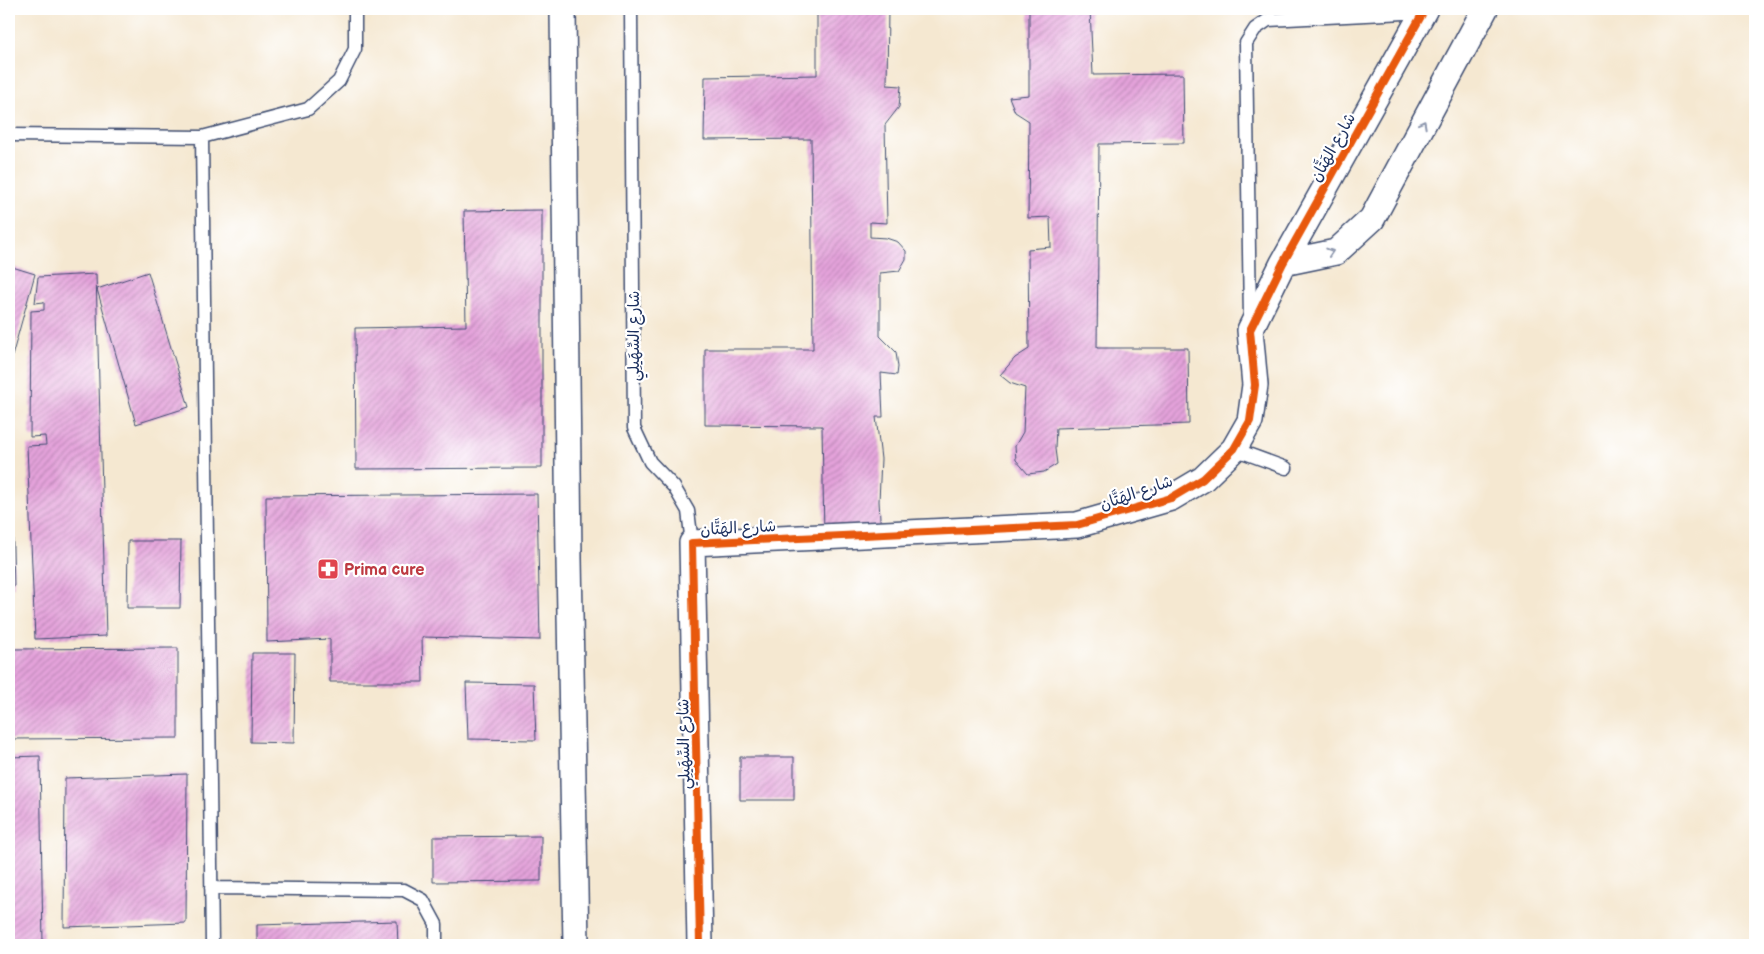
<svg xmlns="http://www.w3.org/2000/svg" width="1764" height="954" viewBox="0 0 1764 954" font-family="'Balsamiq Sans','Playpen Sans Arabic',sans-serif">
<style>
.building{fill:url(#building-hatch)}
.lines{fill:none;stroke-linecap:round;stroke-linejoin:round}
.service-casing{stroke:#3c4b6f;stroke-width:15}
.minor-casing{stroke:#3c4b6f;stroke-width:28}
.service{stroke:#fff;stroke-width:12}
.minor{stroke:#fff;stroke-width:25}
.cycleway-casing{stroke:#fff;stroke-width:11}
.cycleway{stroke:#e8590c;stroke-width:8}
.oneway{stroke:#8d97ae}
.labels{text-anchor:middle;stroke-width:4.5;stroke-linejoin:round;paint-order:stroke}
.street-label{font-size:16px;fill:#1b2f5e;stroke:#fff}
.health-label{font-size:16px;font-weight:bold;fill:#be3a42;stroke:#fff;text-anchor:start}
</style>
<defs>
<pattern id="building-hatch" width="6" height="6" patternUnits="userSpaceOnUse" patternTransform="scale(1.25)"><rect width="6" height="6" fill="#e5a3db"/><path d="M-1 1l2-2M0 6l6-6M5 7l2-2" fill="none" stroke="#b985b5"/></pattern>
</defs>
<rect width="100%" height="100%" fill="#fff"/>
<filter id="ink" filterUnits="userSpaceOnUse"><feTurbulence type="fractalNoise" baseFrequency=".02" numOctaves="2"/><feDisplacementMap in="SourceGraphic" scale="10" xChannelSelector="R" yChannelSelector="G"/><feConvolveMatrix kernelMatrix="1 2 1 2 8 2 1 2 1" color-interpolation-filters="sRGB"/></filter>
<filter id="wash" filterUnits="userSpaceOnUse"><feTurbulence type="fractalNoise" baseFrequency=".0096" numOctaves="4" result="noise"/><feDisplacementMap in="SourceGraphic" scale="20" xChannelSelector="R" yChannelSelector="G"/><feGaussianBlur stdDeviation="1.12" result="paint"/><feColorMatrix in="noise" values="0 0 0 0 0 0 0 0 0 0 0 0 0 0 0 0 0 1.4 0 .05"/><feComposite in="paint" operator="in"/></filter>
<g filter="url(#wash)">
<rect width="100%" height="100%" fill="#f5e8d1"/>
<g id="blocks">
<path class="building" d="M817,9H888L887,85L901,86L899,107L885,125L887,223L870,222V237L886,238L898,242L906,251V259L899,271L880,273V336L896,352L898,367L897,375L881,373L883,417H876L881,459L879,501L881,536L824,535L822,426L705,425V349H813L811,139L704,140L705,77L817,75Z
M1029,9H1090L1093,75L1183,74L1184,143L1099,144L1097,348H1188L1189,424L1056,428L1055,449L1057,464L1044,472L1028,474L1016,460L1015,446L1023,432L1025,388L1010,383L1000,375L1015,358L1029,349L1028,249L1051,247L1050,217L1028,218L1029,121L1015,112L1009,97L1029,95Z
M542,210V468L356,469L355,328L466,326L464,211Z
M9,266L35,274L9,367Z
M148,272L189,407L136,424L97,289Z
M96,274L106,636L35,639L27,446L46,445L45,436L30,437L31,311L44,310V302L35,303L38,277Z
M9,436H10L14,587H9Z
M537,494L540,640L422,637L423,682H330V639L267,642L266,496Z
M128,541H181L180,608H127Z
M178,648V738L9,739V649Z
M252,653H295L294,743L251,742Z
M466,683L534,684L536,740L468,739Z
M40,756L43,945H9V757Z
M740,757H794V800H740Z
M187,774L186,923L64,927L65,778Z
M541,836V881L433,882V837Z
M397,921L398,945H257V925Z"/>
</g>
</g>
<g filter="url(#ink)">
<use href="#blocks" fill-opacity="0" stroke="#3c4b6f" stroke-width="1"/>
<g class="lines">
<g class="service-casing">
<path id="service" d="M631,9L634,428L650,462L674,487L688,511L692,543
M9,135L202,137L308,109L339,81L355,49V9
M202,137L212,945
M1250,320L1246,43L1255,29L1268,20L1424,12
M1234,449L1286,468
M211,888L404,890L423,900L436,924V945"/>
</g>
<g class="minor-casing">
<path id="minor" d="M563,9L569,559L576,945
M1283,263L1336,252L1372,219L1485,9
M700,945L692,543L1077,525L1171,498L1203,479L1234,449L1250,421L1255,385L1250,330L1283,263L1425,9"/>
</g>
<use href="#service" class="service"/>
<use href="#minor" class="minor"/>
<g class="cycleway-casing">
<path id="cycleway" d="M700,945L692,543L1077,525L1171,498L1203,479L1234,449L1250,421L1255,385L1250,330L1283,263L1425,9"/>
</g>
<use href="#cycleway" class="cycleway"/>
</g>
<defs><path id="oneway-chevron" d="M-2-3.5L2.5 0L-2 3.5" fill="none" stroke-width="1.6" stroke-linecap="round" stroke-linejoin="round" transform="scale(1.25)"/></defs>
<g class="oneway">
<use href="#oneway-chevron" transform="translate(1423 124) rotate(-62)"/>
<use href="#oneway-chevron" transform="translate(1330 252) rotate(-18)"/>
</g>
</g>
<defs>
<g id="pharmacy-square" transform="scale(1.125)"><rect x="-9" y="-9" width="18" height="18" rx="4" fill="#e0444e" stroke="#fff"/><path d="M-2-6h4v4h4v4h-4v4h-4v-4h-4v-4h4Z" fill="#fff"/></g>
</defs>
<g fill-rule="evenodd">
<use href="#pharmacy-square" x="328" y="569"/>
</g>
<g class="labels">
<g class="street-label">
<text transform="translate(1332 147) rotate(-61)" y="6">شارع الهَتَّان</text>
<text transform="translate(633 336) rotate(-90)" y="6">شارع السِّهَيلِي</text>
<text transform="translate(1136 492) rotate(-19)" y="6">شارع الهَتَّان</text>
<text transform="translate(738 527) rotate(-3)" y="6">شارع الهَتَّان</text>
<text transform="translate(683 744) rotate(-91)" y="6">شارع السِّهَيلِي</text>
</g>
<g class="health-label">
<text x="344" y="575">Prima cure</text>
</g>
</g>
<rect width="1764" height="954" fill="none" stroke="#fff" stroke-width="30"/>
</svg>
